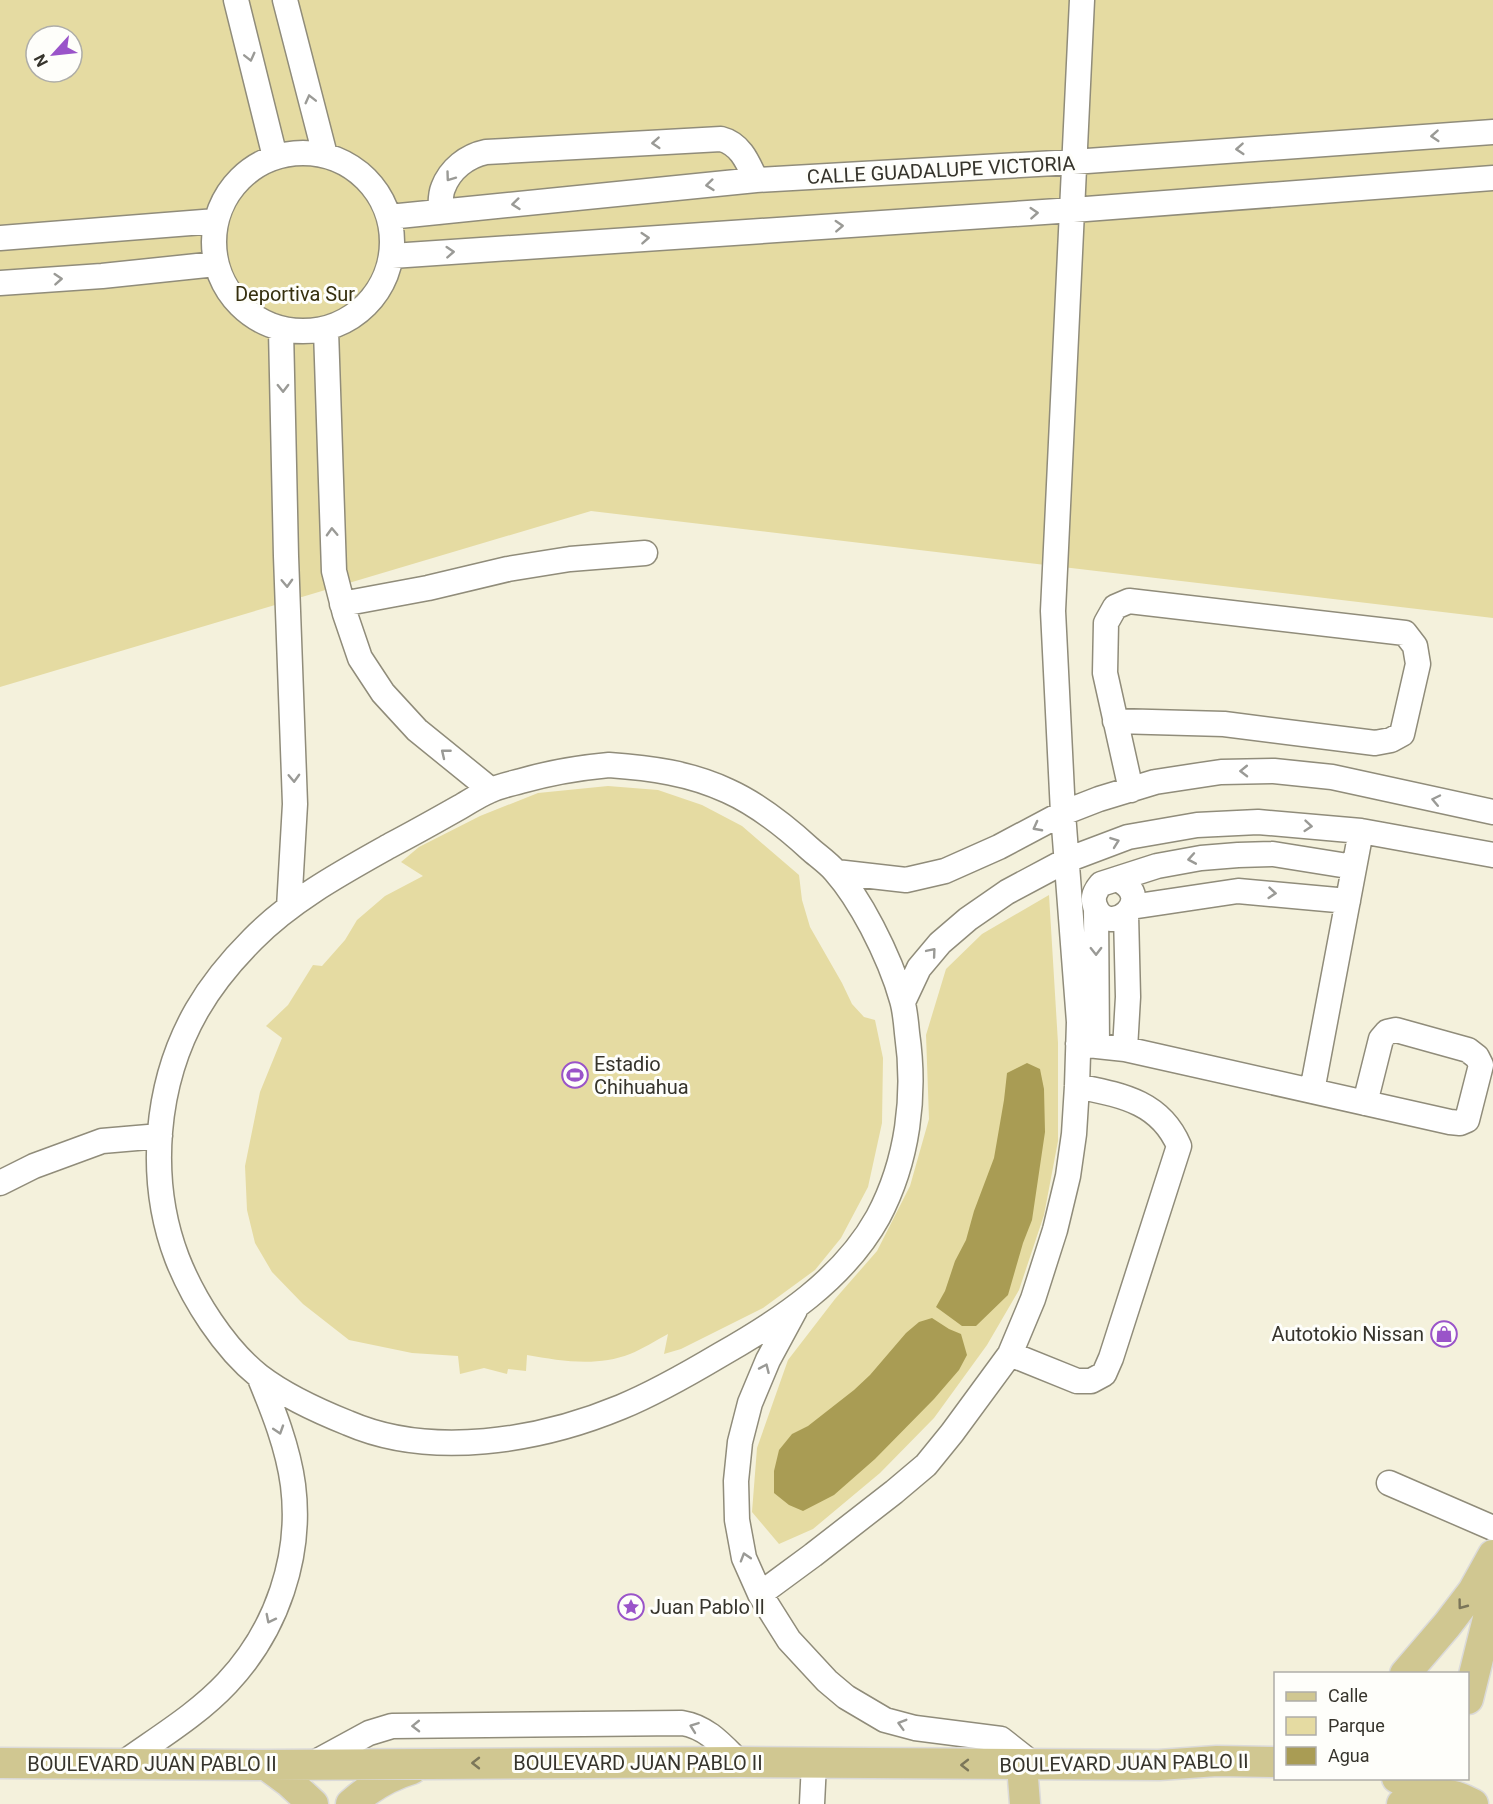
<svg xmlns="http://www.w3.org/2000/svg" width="1493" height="1804" viewBox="0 0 1493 1804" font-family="Roboto,sans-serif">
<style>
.green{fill:#e5dba2;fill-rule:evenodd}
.water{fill:#a99c54}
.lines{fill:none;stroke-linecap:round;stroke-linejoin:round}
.minor-casing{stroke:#908c7a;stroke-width:27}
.major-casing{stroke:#dbdad9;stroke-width:33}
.minor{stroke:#fff;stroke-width:24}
.major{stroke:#d0c791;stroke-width:30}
.oneway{stroke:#9a9a96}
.oneway2{stroke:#7b7659}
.labels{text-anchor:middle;stroke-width:6;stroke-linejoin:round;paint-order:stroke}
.street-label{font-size:20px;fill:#36342c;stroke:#fefefa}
.park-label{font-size:20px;fill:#352f0e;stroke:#fefefa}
.poi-label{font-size:20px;fill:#36342c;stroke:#fefefa;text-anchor:start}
</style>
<rect width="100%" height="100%" fill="#f4f1dc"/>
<path class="green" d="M0,0H1493V618L591,511L0,687ZM36,36H72V72H36Z
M608,786L658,790L702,805L742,826L799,875L802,900L810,927L842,983L852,1004L864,1017L875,1020L883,1058L882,1123L868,1187L841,1238L815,1270L763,1308L681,1349L664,1354L668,1334C656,1340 643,1349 630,1354C597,1367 561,1361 527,1355L526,1371L508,1369L507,1374L484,1368L460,1374L458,1356L412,1353L349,1340L303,1304L272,1272L255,1243L247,1210L245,1166L260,1092L282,1038L266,1026L288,1005L313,965L322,966L345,940L357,920L385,896L423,876L401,862L419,847L480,816L538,793Z
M1049,895L1058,1043V1141L1044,1215L1019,1290L987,1345L934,1418L880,1473L813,1529L779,1544L752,1512L757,1448L788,1360L835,1299L877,1251L910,1186L929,1119L926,1035L946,969L982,934Z"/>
<path class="water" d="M1027,1063L1040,1069L1044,1089L1045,1132L1032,1220L1023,1243L1008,1295L976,1326H962L936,1307L945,1291L955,1261L966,1240L974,1211L994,1158L1004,1100L1007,1073Z
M932,1318L949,1329L961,1334L967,1355L959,1370L934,1399L875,1459L834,1495L803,1511L789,1505L774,1493V1471L779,1450L792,1434L808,1426L854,1390L870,1375L906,1333L919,1322Z"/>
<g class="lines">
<g class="minor-casing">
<path id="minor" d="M236,0L275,157
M285,0L325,155
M214 242a89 89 0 1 1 178 0a89 89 0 1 1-178 0Z
M440,212C441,204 440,195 443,188C450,169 467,156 486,152L721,139C741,144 748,163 756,180
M389,217L756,180L1073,162L1493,132
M0,238L216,221
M392,256L1073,210L1493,178
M0,283L102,276L216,264
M281,330L286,556L295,804L289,908
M326,330L334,571L345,614L360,658L383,693L417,730L491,790
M342,604L428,588L508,569L570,559L645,553
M1115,721L1224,724L1375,743L1391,740L1402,734L1418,664L1415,646L1405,633L1129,601L1115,607L1106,623L1105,673L1131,790
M609,765C650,768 690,773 728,791C759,805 785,826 810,849C818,856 828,863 835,871C850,888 862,908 872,927C884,950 895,975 902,1000C905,1010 906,1022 907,1033C916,1095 908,1161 878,1217C843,1280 780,1321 720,1355C688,1374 655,1393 621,1407C539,1441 431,1459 348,1423C318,1411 285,1396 259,1376C224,1348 193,1299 177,1258C147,1179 155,1083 197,1010C212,984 232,960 253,939C291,900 343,872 391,845C414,833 437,820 460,807C469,802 479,795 489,791C499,786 510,784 521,781C552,772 577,768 609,765Z
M836,872L906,880L945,871L999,847L1063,813L1099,799L1155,782L1221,772L1274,771L1332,777L1493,812
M1117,879C1159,899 1108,940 1095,906C1092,897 1095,891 1101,884L1157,866L1201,858L1238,855L1273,854L1354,867
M1131,907L1238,891L1348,901
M1096,908L1097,1046
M903,1002L919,968L940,943L968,919L1007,892L1067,860L1128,837L1197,825L1258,822L1361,831L1493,855
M1078,1044L1125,1049L1450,1122L1460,1123L1467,1120L1481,1065L1477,1057L1468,1050L1396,1030L1387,1032L1381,1039L1365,1103
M1125,1049L1128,997L1126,914
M1312,1091L1361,831
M0,1183L34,1166L102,1141L160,1136
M795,1310L768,1360L750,1403L740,1442L736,1481L737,1520L744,1558L760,1594L789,1640L827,1681L846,1697L885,1720L915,1728L1001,1739L1034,1765
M1010,1354L1077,1381H1091L1104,1374L1111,1358L1179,1146C1160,1101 1120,1095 1077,1086
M1389,1483L1493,1528
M760,1594L813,1555L894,1492L926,1465L952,1433L1010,1354L1033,1299L1055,1230L1068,1176L1074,1134L1077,1086L1079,1022L1063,813L1053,611L1082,0
M122,1764C158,1738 197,1715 227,1683C277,1630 302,1556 293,1485C288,1447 273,1410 259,1376
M312,1764L369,1733L392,1726L682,1723C707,1727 722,1745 739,1762
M812,1804L814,1763"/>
</g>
<g class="major-casing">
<path id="major" d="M1405,1674L1447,1625L1473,1591L1493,1555
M1468,1699L1493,1598
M0,1763L266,1765L739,1762L1159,1765L1217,1761L1276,1762
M266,1765L289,1782L313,1804
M1022,1765L1025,1804
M1397,1778L1436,1793
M351,1804C370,1787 388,1776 412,1769
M1402,1804C1429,1791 1447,1790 1473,1804"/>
</g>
<use href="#minor" class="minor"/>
<use href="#major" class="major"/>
</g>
<defs><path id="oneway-chevron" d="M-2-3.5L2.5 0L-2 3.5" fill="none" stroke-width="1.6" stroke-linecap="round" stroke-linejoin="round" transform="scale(1.5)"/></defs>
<g class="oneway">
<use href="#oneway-chevron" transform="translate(250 57) rotate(76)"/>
<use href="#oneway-chevron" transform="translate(310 99) rotate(-104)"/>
<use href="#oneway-chevron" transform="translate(1435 136) rotate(176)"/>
<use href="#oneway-chevron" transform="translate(656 143) rotate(176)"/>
<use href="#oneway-chevron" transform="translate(1240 149) rotate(176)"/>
<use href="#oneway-chevron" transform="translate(450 177) rotate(126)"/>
<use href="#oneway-chevron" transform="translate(710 185) rotate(174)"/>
<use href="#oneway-chevron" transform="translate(516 204) rotate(174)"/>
<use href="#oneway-chevron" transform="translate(1034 213) rotate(-4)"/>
<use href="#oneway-chevron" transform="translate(839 226) rotate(-3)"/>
<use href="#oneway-chevron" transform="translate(645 238) rotate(-4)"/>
<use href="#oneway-chevron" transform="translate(450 252) rotate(-4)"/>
<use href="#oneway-chevron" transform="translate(58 279) rotate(-4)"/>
<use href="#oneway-chevron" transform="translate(283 388) rotate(89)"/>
<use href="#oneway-chevron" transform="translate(332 532) rotate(-92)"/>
<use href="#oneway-chevron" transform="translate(287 583) rotate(88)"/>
<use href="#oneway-chevron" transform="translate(445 753) rotate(-141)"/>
<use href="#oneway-chevron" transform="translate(1244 771) rotate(179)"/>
<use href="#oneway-chevron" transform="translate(294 778) rotate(88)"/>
<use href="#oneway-chevron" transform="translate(1436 800) rotate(-168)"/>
<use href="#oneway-chevron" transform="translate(1308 826) rotate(5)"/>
<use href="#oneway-chevron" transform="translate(1037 827) rotate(152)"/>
<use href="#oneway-chevron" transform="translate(1115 842) rotate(-20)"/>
<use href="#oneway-chevron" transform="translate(1192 859) rotate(170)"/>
<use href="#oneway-chevron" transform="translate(1272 893) rotate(5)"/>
<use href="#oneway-chevron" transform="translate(1096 951) rotate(89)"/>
<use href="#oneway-chevron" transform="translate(932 952) rotate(-50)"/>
<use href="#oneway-chevron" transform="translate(765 1368) rotate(-66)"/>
<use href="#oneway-chevron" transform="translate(279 1430) rotate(72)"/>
<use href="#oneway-chevron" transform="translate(745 1557) rotate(-107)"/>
<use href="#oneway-chevron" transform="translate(270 1619) rotate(117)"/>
<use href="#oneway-chevron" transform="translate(902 1724) rotate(-164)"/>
<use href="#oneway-chevron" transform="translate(416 1726) rotate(179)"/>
<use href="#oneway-chevron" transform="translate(694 1727) rotate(-160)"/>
</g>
<g class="oneway2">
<use href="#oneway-chevron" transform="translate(1462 1605) rotate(127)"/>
<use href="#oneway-chevron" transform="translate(476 1763) rotate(180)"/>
<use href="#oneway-chevron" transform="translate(965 1765) rotate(-180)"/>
</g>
<defs>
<g id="stadium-ring" transform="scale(1.35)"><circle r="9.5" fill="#fefefa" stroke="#9a54c9" stroke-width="1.5"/><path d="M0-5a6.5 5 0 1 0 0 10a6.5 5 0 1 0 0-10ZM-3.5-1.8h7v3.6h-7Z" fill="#9a54c9"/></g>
<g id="shop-ring" transform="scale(1.35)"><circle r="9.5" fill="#fefefa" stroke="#9a54c9" stroke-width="1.5"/><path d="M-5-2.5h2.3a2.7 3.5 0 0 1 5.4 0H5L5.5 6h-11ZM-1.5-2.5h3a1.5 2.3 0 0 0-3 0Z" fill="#9a54c9"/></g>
<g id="sight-ring" transform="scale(1.35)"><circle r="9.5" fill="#fefefa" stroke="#9a54c9" stroke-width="1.5"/><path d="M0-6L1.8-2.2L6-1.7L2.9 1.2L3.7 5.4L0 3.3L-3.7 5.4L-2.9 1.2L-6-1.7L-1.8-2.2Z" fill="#9a54c9"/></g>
</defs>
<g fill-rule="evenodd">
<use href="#stadium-ring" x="575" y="1075"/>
<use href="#shop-ring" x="1444" y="1334"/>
<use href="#sight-ring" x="631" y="1607"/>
</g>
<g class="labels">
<g class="street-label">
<text transform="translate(941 170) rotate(-3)" y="7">CALLE GUADALUPE VICTORIA</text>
<text x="638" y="1770">BOULEVARD JUAN PABLO II</text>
<text transform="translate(1124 1763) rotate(-1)" y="7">BOULEVARD JUAN PABLO II</text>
<text x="152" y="1771">BOULEVARD JUAN PABLO II</text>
</g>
<g class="park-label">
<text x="295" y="301">Deportiva Sur</text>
</g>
<g class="poi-label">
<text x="594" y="1071">Estadio<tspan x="594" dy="23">Chihuahua</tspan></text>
<text x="1424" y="1341" text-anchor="end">Autotokio Nissan</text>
<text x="650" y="1614">Juan Pablo ll</text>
</g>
</g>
<rect x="1274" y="1672" width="195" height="108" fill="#fefefa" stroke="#aeada8" stroke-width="1.5"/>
<rect x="1286" y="1692" width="30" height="9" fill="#d0c791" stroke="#aeada8" stroke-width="1.5"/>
<text x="1328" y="1702" font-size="18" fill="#36342c">Calle</text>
<rect x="1286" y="1717" width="30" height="18" fill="#e5dba2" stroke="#aeada8" stroke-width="1.5"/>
<text x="1328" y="1732" font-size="18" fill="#36342c">Parque</text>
<rect x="1286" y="1747" width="30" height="18" fill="#a99c54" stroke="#aeada8" stroke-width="1.5"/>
<text x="1328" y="1762" font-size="18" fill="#36342c">Agua</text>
<g transform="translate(54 54) rotate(243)"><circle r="28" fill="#fefefa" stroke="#aeada8" stroke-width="1.5"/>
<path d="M0-4.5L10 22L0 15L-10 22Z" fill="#9a54c9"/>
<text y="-9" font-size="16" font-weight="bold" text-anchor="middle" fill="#36342c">N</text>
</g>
</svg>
